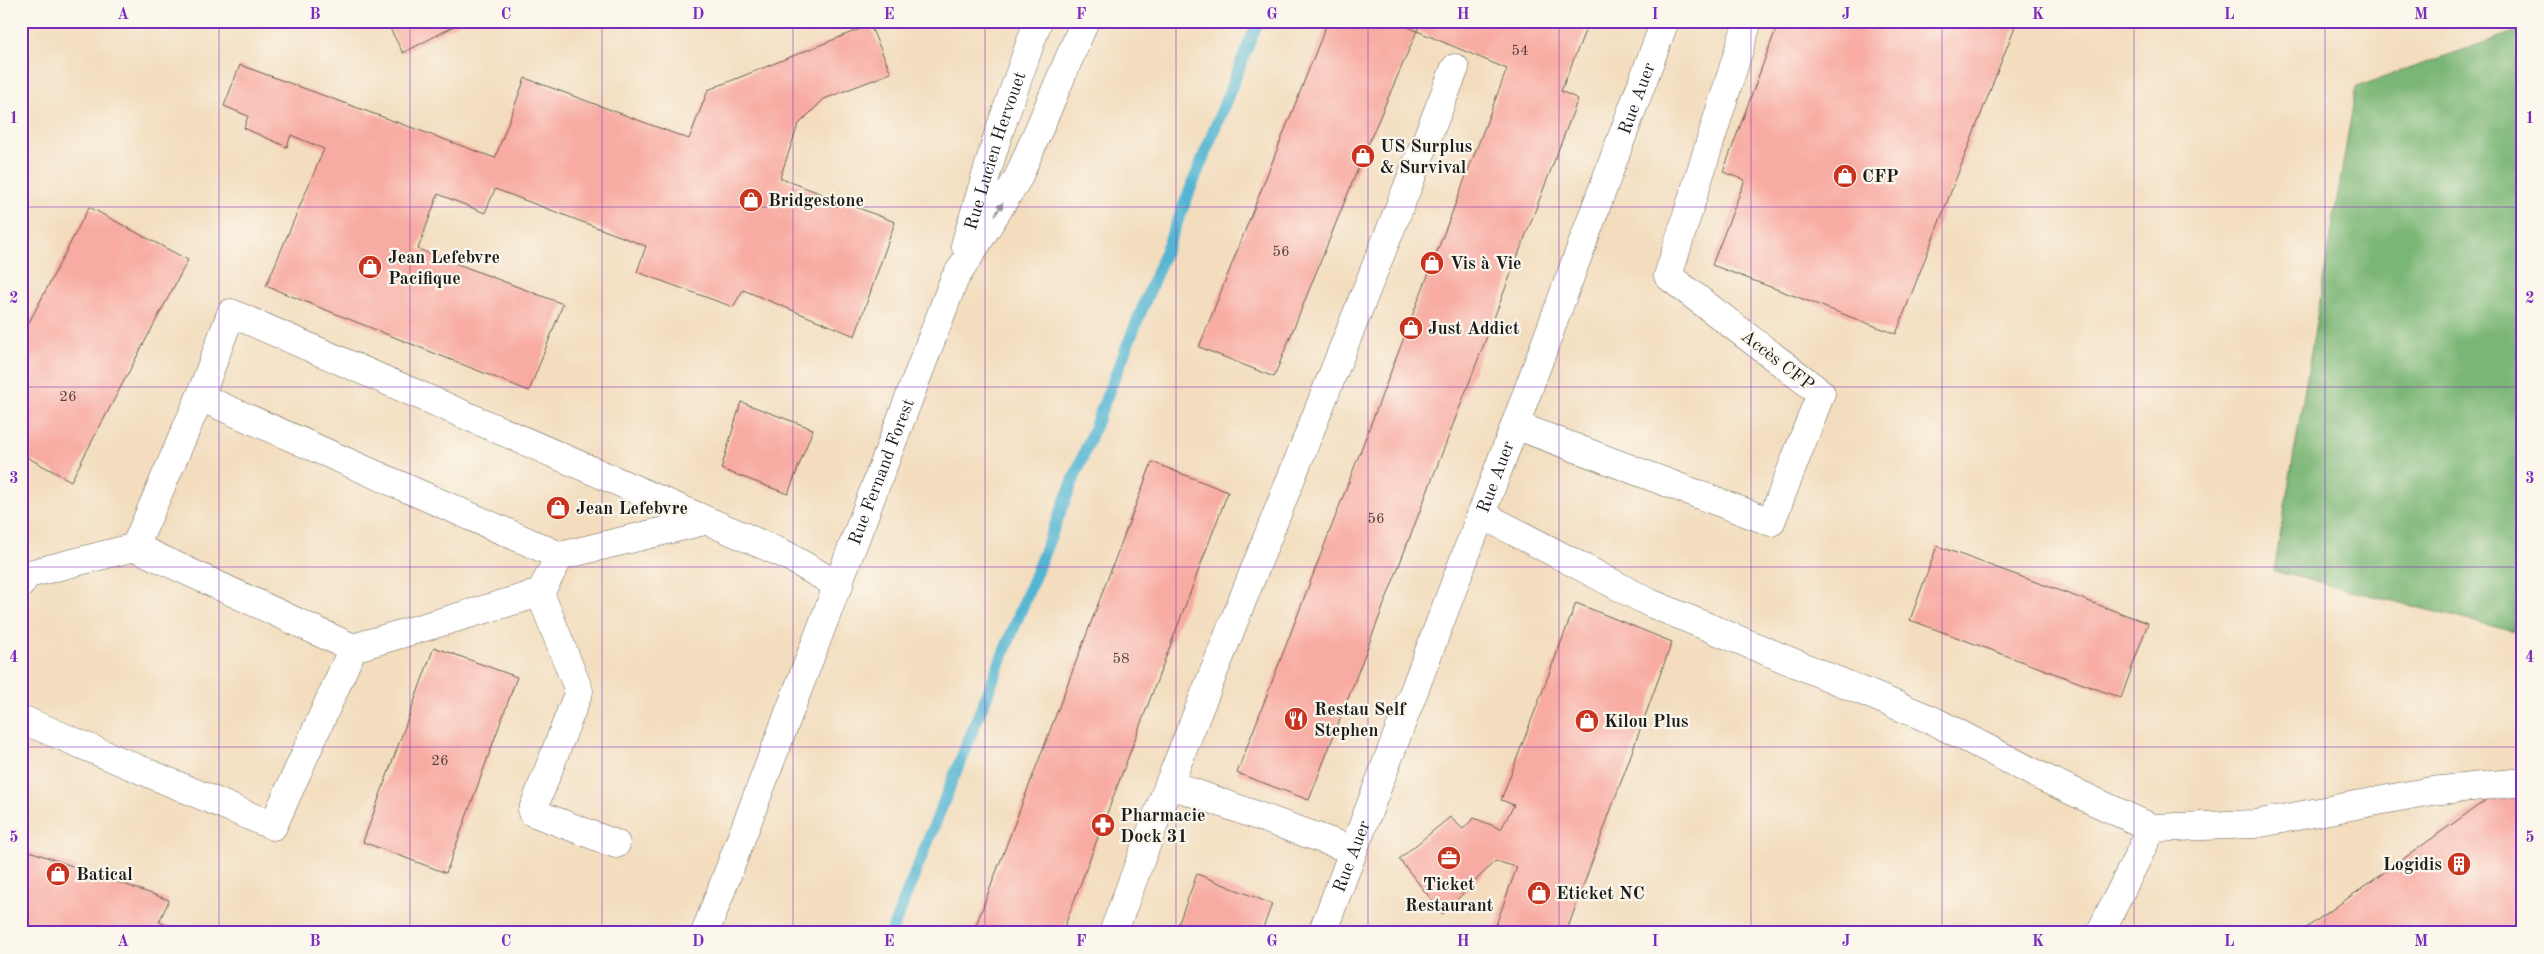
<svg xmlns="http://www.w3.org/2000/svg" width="2544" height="954" viewBox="0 0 2544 954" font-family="'Old Standard TT',serif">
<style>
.forest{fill:#7ab674;stroke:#4b6948}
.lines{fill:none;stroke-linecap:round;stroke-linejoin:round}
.stream{stroke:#52b5d1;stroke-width:12}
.building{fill:#f8aba2}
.minor-casing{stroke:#676055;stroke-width:29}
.major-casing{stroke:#676055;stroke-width:29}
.minor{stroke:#fff;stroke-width:28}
.major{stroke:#fff;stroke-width:28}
.oneway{fill:#999}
.grid{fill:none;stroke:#7b2cbf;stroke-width:1;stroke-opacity:0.55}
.labels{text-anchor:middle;stroke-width:4.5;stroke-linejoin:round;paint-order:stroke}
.number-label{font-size:15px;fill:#53403e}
.street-label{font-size:18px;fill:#1c1c1c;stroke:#fbf7ec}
.poi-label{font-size:18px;font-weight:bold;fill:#1c1c1c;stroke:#fbf7ec;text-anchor:start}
.neatline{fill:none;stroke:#7b2cbf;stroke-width:2}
.grid-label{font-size:16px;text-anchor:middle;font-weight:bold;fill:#7b2cbf}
</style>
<rect width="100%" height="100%" fill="#fbf7ec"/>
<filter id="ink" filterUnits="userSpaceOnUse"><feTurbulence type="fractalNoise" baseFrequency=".02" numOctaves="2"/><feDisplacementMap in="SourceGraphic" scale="10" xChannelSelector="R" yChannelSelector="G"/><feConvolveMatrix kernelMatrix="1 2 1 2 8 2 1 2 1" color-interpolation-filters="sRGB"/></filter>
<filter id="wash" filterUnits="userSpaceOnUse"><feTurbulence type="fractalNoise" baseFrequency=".0096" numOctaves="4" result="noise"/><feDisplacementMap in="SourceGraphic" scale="20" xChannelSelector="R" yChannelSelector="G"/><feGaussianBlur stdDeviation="1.12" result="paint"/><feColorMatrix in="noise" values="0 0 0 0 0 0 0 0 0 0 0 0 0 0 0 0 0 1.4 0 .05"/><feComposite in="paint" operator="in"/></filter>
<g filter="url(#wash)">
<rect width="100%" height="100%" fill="#f3ddbe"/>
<path class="forest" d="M2523,29V634L2274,571L2356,87Z"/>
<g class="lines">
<path class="stream" d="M891,933L1258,21"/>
</g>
<g id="blocks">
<path class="building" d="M386,21H464L403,53Z
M1328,21H1394L1417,31L1363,156L1274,377L1199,347Z
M1421,21H1589L1561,91L1578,99L1309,800L1237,773L1507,69L1417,31Z
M1779,21H2017L1896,334L1712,265L1745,180L1723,172Z
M870,25L891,73L824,99L798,125L780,178L895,222L855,336L743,290L733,307L637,272L646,246L495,189L485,213L438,194L418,249L563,304L529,391L266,286L324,149L291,135L287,147L244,128L248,116L224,106L240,65L495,158L525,78L689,139L708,90Z
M89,207L188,260L71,481L21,454V338Z
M741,402L813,429L788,494L721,469Z
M1152,462L1228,492L1062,933H973Z
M1937,546L2148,623L2121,698L1910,620Z
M1576,603L1672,642L1566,933H1493L1517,867L1495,861L1443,914L1399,859L1450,817L1463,829L1474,818L1501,829L1514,805L1501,800Z
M434,647L517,677L446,873L363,842Z
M2523,793V933H2299L2493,795Z
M21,848L169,900L159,922L186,933H21Z
M1197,874L1272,904L1261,933H1175Z"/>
</g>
</g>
<g filter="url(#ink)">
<use href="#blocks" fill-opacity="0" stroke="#676055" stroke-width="1"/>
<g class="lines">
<g class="minor-casing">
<g id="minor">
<path d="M1515,425L1771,522L1821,393L1668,276L1748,21"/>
<path d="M1481,514L1650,603L1932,720L2044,778L2152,828L2255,824L2431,791L2523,782"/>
<path d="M135,547L200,397"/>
<path d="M560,556L200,397L231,313L786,555L839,586"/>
<path d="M21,584L25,575L135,547L353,648L540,593L560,556L705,521"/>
<path d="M540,593L579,691L532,812L616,844"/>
<path d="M21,719L273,826L353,648"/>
<path d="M1169,784L1353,850"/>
<path d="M1113,933L1169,784L1455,68"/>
<path id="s1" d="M1322,933L1515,425L1665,21"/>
<path d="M2100,933L2152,828"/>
</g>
</g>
<g class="major-casing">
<g id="major">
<path id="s2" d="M965,245L998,135L1038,21"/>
<path id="s3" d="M705,933L954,280L1018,178L1085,21"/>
</g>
</g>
<use href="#minor" class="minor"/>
<use href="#major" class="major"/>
</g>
<defs><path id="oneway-solid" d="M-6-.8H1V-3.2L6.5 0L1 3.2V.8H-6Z" transform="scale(1.25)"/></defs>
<use class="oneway" href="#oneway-solid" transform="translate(999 209) rotate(-58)"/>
</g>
<path class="grid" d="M219,21V933M410,21V933M602,21V933M793,21V933M985,21V933M1176,21V933M1368,21V933M1559,21V933M1751,21V933M1942,21V933M2134,21V933M2325,21V933M21,207H2523M21,387H2523M21,567H2523M21,747H2523"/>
<defs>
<g id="shop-disc" transform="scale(1.25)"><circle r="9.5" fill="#c8321e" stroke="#fbf7ec"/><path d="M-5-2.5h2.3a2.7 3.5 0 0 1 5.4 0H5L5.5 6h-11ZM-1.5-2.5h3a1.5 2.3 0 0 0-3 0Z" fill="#fff"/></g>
<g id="restaurant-disc" transform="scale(1.25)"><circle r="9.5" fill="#c8321e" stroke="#fbf7ec"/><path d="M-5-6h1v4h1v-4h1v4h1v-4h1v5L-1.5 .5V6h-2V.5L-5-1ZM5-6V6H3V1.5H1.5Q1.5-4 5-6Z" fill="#fff"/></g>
<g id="pharmacy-disc" transform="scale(1.25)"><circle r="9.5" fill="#c8321e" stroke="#fbf7ec"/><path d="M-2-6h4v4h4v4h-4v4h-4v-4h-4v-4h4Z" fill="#fff"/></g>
<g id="office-disc" transform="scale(1.25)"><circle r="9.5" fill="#c8321e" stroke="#fbf7ec"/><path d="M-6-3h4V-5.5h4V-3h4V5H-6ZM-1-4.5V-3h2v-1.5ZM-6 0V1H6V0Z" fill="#fff"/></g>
<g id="building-disc" transform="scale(1.25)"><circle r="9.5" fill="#c8321e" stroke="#fbf7ec"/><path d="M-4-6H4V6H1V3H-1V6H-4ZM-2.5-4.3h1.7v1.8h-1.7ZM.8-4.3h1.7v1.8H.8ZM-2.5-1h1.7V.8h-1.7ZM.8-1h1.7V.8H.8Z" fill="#fff"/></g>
</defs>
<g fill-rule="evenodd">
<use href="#shop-disc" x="1363" y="156"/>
<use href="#shop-disc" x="1845" y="176"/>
<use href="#shop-disc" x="751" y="200"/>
<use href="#shop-disc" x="1432" y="263"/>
<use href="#shop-disc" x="370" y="267"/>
<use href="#shop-disc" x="1411" y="328"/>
<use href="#shop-disc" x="558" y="508"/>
<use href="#restaurant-disc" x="1296" y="719"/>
<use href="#shop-disc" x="1587" y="721"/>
<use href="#pharmacy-disc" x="1103" y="825"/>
<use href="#office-disc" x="1449" y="858"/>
<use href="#building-disc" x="2459" y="864"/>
<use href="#shop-disc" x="58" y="874"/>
<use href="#shop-disc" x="1539" y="893"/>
</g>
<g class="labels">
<g class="number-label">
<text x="1520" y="55">54</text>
<text x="1281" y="256">56</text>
<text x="68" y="401">26</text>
<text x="1376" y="523">56</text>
<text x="1121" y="663">58</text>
<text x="440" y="765">26</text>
</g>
<g class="street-label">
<text dy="6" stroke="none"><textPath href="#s1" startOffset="892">Rue Auer</textPath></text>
<text dy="6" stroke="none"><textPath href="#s2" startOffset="99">Rue Lucien Hervouet</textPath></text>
<text transform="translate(1778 360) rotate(38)" y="6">Accès CFP</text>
<text dy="6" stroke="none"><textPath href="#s3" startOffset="494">Rue Fernand Forest</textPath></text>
<text dy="6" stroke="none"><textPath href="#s1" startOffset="488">Rue Auer</textPath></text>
<text dy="6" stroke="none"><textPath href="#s1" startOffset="82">Rue Auer</textPath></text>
</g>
<g class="poi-label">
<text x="1380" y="152">US Surplus<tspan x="1380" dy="21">&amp; Survival</tspan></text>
<text x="1862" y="182">CFP</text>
<text x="768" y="206">Bridgestone</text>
<text x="388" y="263">Jean Lefebvre<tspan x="388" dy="21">Pacifique</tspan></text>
<text x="1450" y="269">Vis à Vie</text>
<text x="1428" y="334">Just Addict</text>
<text x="576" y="514">Jean Lefebvre</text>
<text x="1314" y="715">Restau Self<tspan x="1314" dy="21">Stephen</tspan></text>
<text x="1604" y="727">Kilou Plus</text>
<text x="1120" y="821">Pharmacie<tspan x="1120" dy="21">Dock 31</tspan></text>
<text x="2442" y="870" text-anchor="end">Logidis</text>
<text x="76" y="880">Batical</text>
<text x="1449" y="890" text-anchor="middle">Ticket<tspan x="1449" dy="21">Restaurant</tspan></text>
<text x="1556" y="899">Eticket NC</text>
</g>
</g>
<rect width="2544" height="954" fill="none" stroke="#fbf7ec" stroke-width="55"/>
<rect x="28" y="28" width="2488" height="898" class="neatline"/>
<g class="grid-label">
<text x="123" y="19">A</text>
<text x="315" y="19">B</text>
<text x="506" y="19">C</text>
<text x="698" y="19">D</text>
<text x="889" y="19">E</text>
<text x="1081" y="19">F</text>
<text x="1272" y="19">G</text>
<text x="1463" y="19">H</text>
<text x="1655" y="19">I</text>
<text x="1846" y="19">J</text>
<text x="2038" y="19">K</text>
<text x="2229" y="19">L</text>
<text x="2421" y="19">M</text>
<text x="14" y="123">1</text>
<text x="2530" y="123">1</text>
<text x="14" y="303">2</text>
<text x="2530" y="303">2</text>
<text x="14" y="483">3</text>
<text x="2530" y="483">3</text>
<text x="14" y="662">4</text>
<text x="2530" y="662">4</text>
<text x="14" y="842">5</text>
<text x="2530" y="842">5</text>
<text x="123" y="946">A</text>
<text x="315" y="946">B</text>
<text x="506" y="946">C</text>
<text x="698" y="946">D</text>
<text x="889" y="946">E</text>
<text x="1081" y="946">F</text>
<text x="1272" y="946">G</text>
<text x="1463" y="946">H</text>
<text x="1655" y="946">I</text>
<text x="1846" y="946">J</text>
<text x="2038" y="946">K</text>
<text x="2229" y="946">L</text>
<text x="2421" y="946">M</text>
</g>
</svg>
